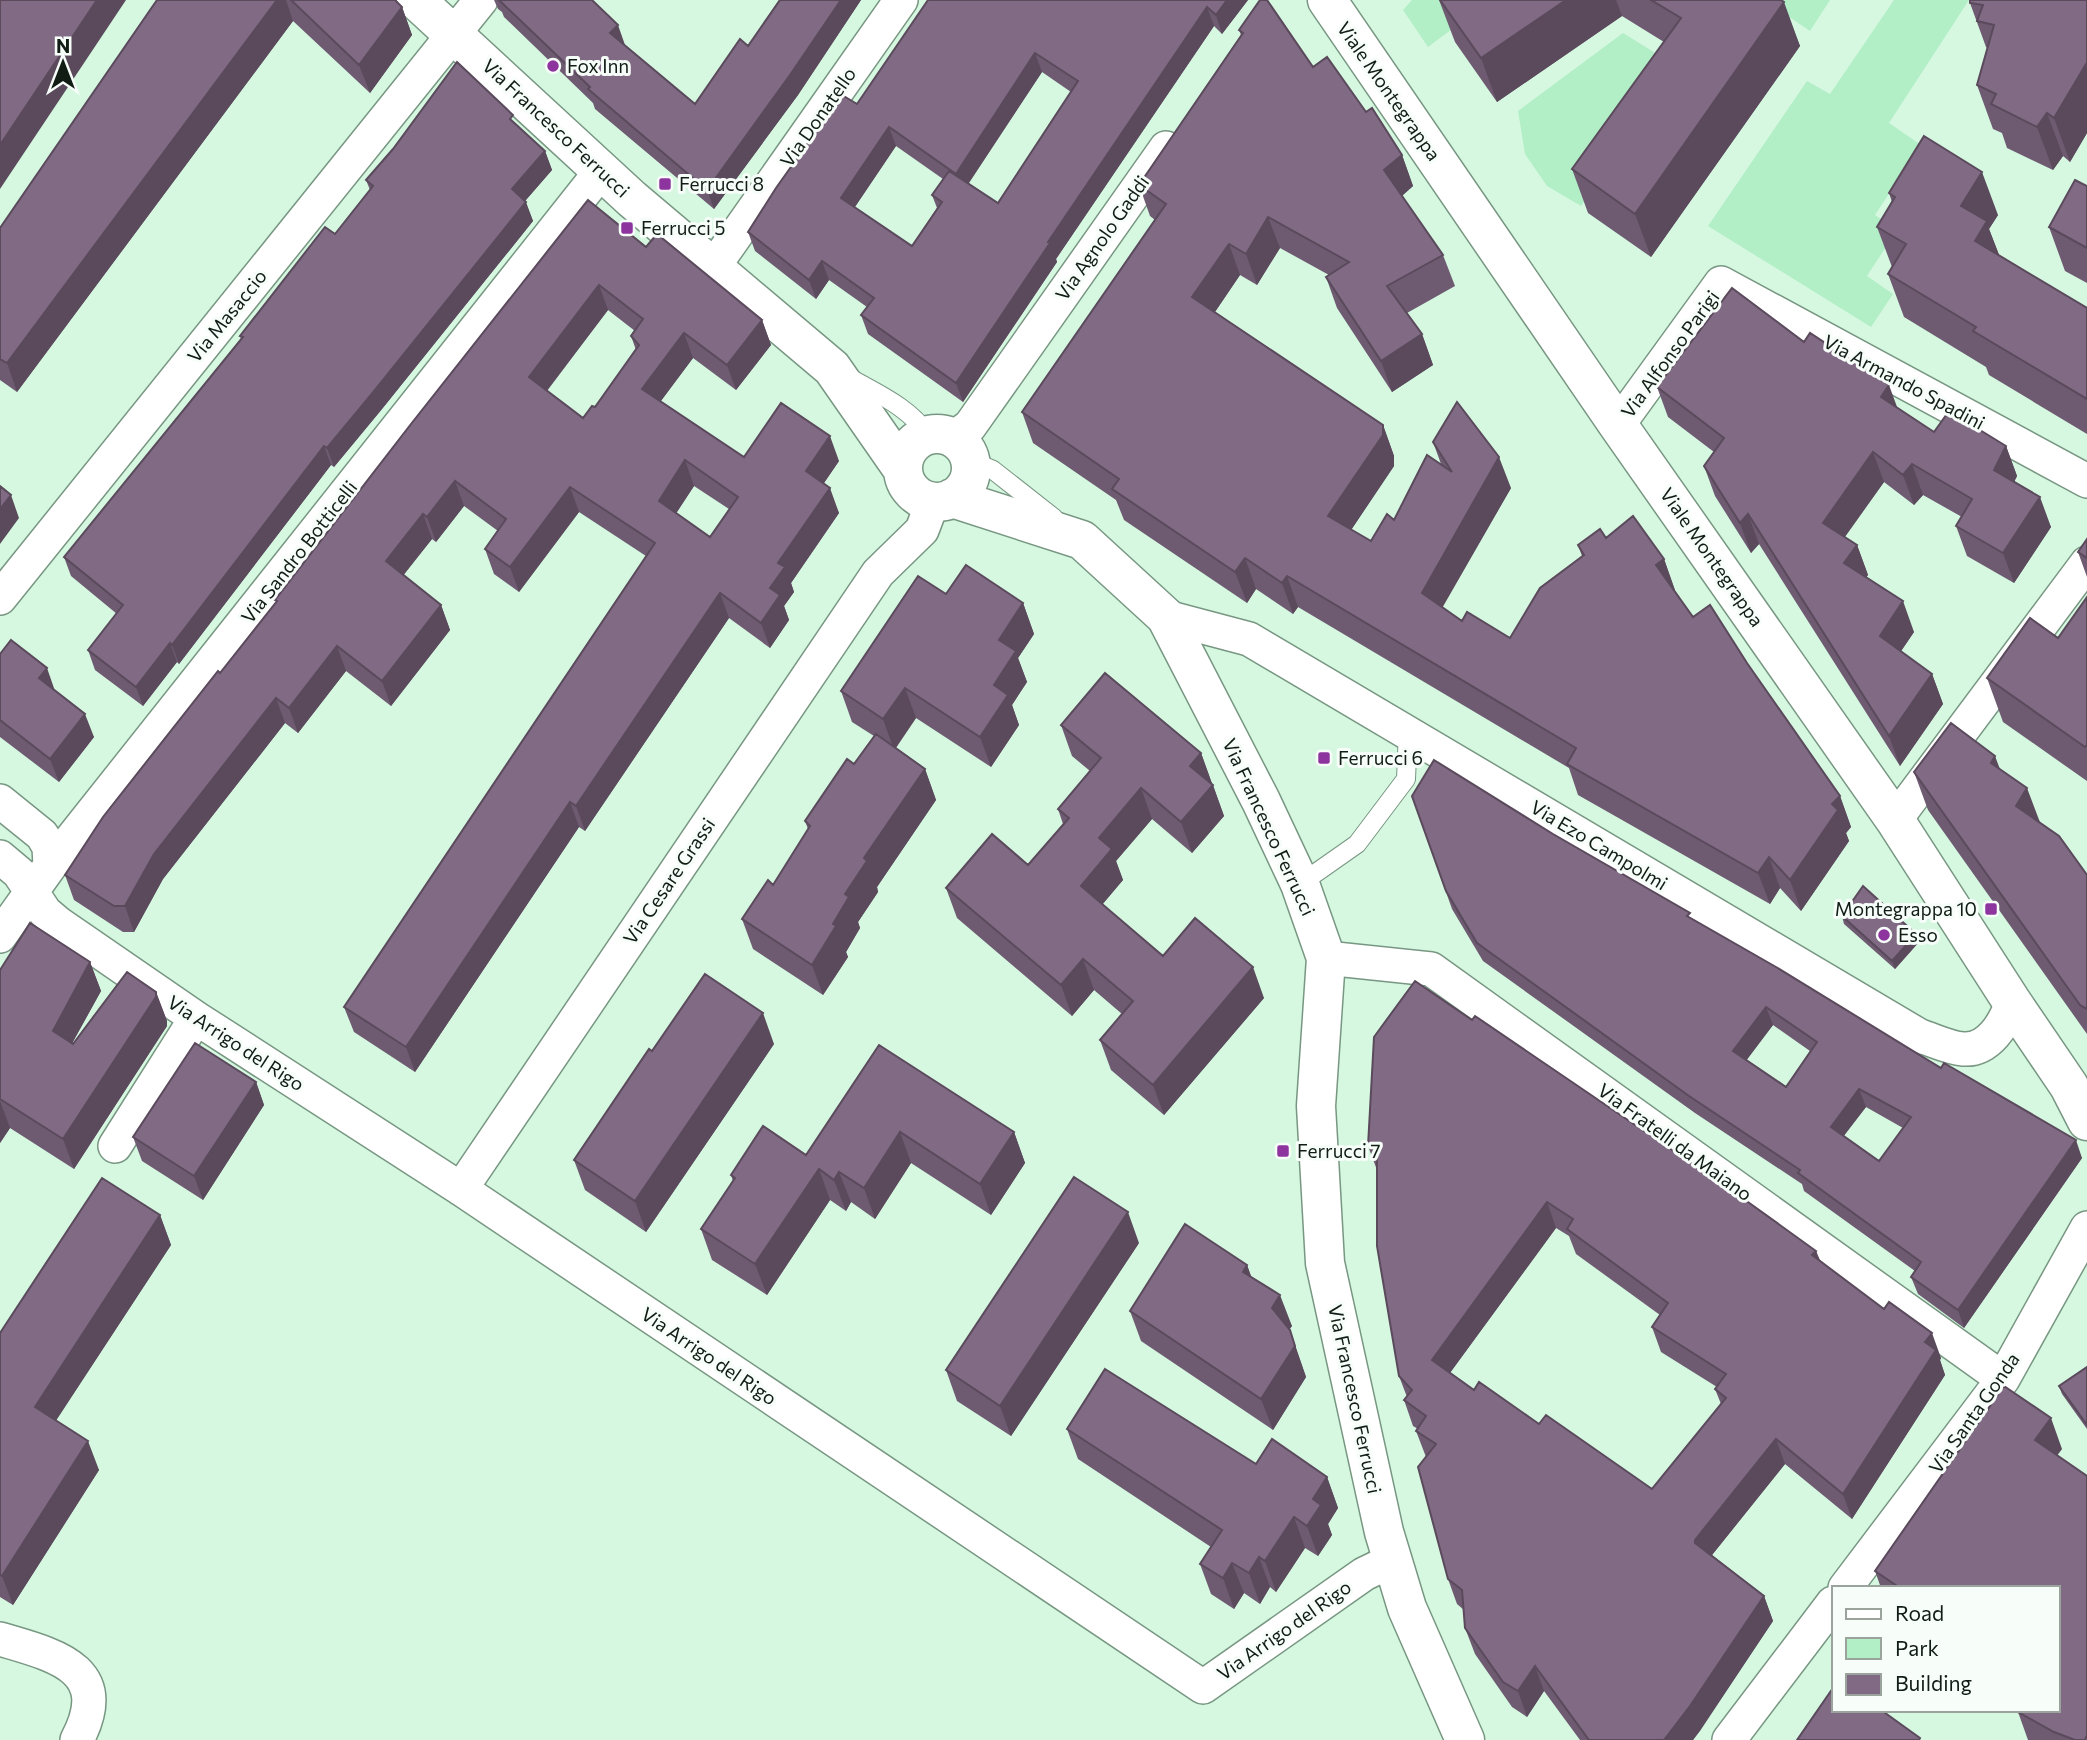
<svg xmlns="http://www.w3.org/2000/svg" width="2087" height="1740" viewBox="0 0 2087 1740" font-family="Commissioner,sans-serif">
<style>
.green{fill:#b2eec6}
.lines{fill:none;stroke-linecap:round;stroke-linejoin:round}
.service-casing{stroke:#789782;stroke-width:20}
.minor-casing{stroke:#789782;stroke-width:36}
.tertiary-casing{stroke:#789782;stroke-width:41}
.service{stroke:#fff;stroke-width:18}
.minor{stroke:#fff;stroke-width:33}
.tertiary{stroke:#fff;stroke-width:38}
.wall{fill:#6e5b72;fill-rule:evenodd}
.shaded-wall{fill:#5a4a5c}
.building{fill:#806a84;stroke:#5a4a5c;stroke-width:2;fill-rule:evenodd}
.poi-dot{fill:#8e349f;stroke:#f7fdf9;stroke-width:2.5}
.labels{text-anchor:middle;stroke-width:6;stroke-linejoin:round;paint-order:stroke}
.poi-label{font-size:19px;fill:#101c14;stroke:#f7fdf9;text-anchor:start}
.street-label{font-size:19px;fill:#101c14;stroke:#f7fdf9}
</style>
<rect width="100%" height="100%" fill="#d6f8e1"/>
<path class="green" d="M1412,0H1491L1428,47L1403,10Z
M1764,0H1830L1810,31Z
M1894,0H1969L1889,123L1921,145L1875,215L1897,230L1867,276L1893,294L1871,327L1708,226L1807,81L1830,94Z
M1623,33L1678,67L1581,206L1547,186L1525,154L1518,111Z"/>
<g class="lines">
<g class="service-casing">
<path id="service" d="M850,378C878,394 909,407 928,435
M970,460L993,470L1054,518
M1300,884L1357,844L1406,779L1408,732"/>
</g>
<g class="minor-casing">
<path id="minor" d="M712,269L901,0
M1618,425L1721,283L2087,481
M954,438L970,426L1166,148
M0,598L481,0
M1166,617L1249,639L1920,1036C1933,1040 1949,1048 1963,1049C1989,1051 2005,1023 2012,1002
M0,801L42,835L49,847L50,866
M1895,820L2087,563
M0,857L19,873L45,912L58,923L196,1018L461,1189L1203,1687L1364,1574L1393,1560
M0,936L50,866L602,170
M1326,958L1431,969L2003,1379
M115,1146L196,1018
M461,1189L878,573L922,530L933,501
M1845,1588L2003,1379L2087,1228
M0,1639C54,1655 115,1668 77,1740
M1729,1740L1833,1603"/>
</g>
<g class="tertiary-casing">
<path id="tertiary" d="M416,0L632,199L832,368L903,470
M1327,0L1618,425L1895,820L2012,1002L2069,1086L2087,1121
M903 468a34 34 0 1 1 68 0a34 34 0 1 1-68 0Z
M952,498L1082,540L1166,617L1261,801L1300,884L1326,958L1316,1106L1325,1263L1384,1532L1407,1608L1465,1740"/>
</g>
<use href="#service" class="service"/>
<use href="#minor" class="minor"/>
<use href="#tertiary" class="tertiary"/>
</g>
<path class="wall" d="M157,0H395L402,7L412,35L370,93L293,21L17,392L0,380V228Z
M494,0H592L625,45L695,104L748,46L779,0H861L798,95L714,209L595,109L593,103L504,17L502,12L498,9Z
M928,0H1248L1222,34L1214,26L1056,259L1057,262L963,402L868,334L861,315L867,307L829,280L816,299L755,251L748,232L857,104ZM1042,72L1071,92L998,203L969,183ZM896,146L943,179L932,195L937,208L912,246L855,207Z
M1439,0H1781L1800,46L1651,257L1588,213L1572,169L1664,42L1622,16L1497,102L1455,42Z
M2087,0V133L2070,162L2063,156L2053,170L2007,148L2002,133L1993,129L1977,85L1987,48L1986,47L1970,3Z
M1239,30L1313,67L1366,112L1402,155L1413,186L1402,196L1443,255L1455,286L1407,313L1422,334L1433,365L1392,392L1337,308L1326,277L1329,275L1280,248L1257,285L1240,275L1215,312L1383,425L1394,456V466L1351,530L1371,541L1394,520L1441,464L1433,442L1511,488L1442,607L1462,621L1510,638L1582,556L1578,545L1606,538L1664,559L1675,591L1693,617L1747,663L1840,796L1851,827L1846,833L1849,841L1801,911L1780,888L1770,904L1578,795L1569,768L1298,607L1293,614L1256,589L1247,603L1124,520L1116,500L1033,443L1022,412L1155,220L1150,216L1139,185L1241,35Z
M516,125L545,151L552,170L525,201L533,221L382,409L334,467L331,465L179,664L177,662L143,706L95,670L88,650L117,614L71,576L64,557L241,339L240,336L335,234L370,190L366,180Z
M2087,186V283L2065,271L2049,227Z
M1889,193L1998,215L1989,229L1999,255L2087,308V434L1989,375L1986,367L1904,317L1888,274L1892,267L1877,227L1892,202Z
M646,247L762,320L771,345L736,390L693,358L661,401L744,457L839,461L824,483L839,513L791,583L794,592L784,606L789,620L770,648L729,618L585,831L579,827L415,1072L354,1032L344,1007L646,556L579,512L519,592L494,574L485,549L498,531L464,506L436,542L432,539L403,575L441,605L450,630L391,706L346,671L298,733L285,723L163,879L134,932H123L74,900L65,875L220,673L276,603L275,600L411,424ZM608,310L635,331L631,336L636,350L595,407L583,418L547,391ZM694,486L729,509L710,537L676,513Z
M1804,342L1898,408L1934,432L2006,446L2017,476L2014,482L2051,527L2014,583L1967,556L1956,526L1962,517L1923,495L1914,505L1884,482L1845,537L1857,545L1868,575L1866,577L1914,632L1901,651L1932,674L1943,704L1900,766L1759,544L1751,553L1715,496L1704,466L1714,452L1668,417L1657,387Z
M2087,539V577L2078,552Z
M946,594L1023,603L1034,634L1018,658L1027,682L1012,705L1019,725L991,767L916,718L896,748L925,769L936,800L877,887L878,892L858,922L860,928L846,952L848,957L823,995L753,949L742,919L773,885L808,829L805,821L854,764L874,736L852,722L841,691Z
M2087,597V781L2003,722L1987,678L2058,638Z
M0,654L55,690L94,737L59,782L0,737Z
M1061,725L1201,753L1224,816L1192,853L1152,819L1116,861L1123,880L1102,904L1163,956L1264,998L1164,1115L1111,1070L1100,1040L1122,1014L1094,990L1072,1016L957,918L946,888L1028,865L1063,824L1058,809L1090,771L1072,756Z
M2000,769L2040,822L2087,875V1034L1928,810L1914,772Z
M1412,796L1692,919L2082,1158L1964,1328L1918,1294L1911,1277L1915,1271L1804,1191L1802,1184L1695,1113L1483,961L1452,909ZM1773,1025L1810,1051L1786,1087L1746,1060ZM1866,1107L1903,1128L1879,1161L1843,1136Z
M1842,916L1919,942L1895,969L1844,924Z
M90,962L101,991L72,1043L156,992L167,1021V1026L74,1169L10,1128L0,1143V970Z
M774,1044L646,1232L585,1190L574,1160L652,1051Z
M879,1045L1014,1132L1025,1163L991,1215L911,1163L875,1219L851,1202L846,1211L830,1200L767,1295L712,1260L701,1229L733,1181L731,1175L806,1155Z
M256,1082L264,1105L203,1200L142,1161L133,1137Z
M1368,1146L1816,1251L1820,1260L1941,1358L1940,1360L1945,1375L1852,1519L1785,1464L1712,1555L1764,1596L1773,1621L1693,1740H1580L1544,1691L1527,1717L1512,1707L1475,1654L1465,1628L1464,1610L1457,1604L1448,1579L1426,1457L1416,1431L1418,1429L1413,1426L1404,1400L1407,1397L1399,1376L1377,1170ZM1556,1228L1569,1236L1576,1254L1660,1315L1652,1327L1661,1352L1717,1387L1715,1389L1721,1404L1652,1489L1539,1424L1474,1390L1450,1373Z
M160,1215L171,1245L56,1420L99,1470L13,1605L0,1597V1333Z
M1139,1243L1011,1436L957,1401L946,1370Z
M1247,1265L1251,1276L1292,1326L1289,1329L1306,1377L1273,1430L1141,1341L1130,1311Z
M2087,1367V1429L2062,1394L2059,1386Z
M1067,1429L1327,1477L1338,1508L1328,1524L1332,1535L1318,1556L1305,1548L1276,1592L1270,1587L1260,1604L1244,1593L1234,1609L1211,1594L1200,1564L1211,1547L1078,1459Z
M2062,1449L2057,1455L2087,1740H2028L2018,1712L2057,1710V1588H1881L1875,1571Z"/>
<path class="shaded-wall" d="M97,0H126L0,189V145Z
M277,0H286L293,21L17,392L7,363Z
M841,0H861L798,95L714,209L707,190Z
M1227,0H1248L1222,34L1216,15Z
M1566,0H1616L1622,16L1497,102L1481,58Z
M1784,2L1800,46L1651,257L1635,214Z
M402,7L412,35L370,93L359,65Z
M1207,7L1214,26L1056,259L1057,262L963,402L956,383L1048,242Z
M618,25L625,45L610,33Z
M1035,53L1042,72L962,193L956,174Z
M2086,64L2087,68V133L2070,162L2054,118Z
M2047,113L2063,156L2053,170L2037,127Z
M889,127L896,146L848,217L841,198Z
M545,151L552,170L519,208L512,189Z
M1402,155L1413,186L1396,201L1384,170Z
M1982,172L1998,215L1989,229L2003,265L1991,284L1961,206Z
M526,202L533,221L382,409L334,467L327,448Z
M1268,217L1280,248L1257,285L1246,254Z
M1229,244L1240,275L1204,328L1192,297Z
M822,261L829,280L816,299L809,280Z
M599,285L608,310L538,402L529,377Z
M762,320L771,345L736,390L727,365Z
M684,333L693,358L651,414L642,389Z
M1422,334L1433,365L1392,392L1381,361Z
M1889,385L1900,415L1881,397Z
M1383,425L1394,456V466L1339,548L1328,516Z
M830,436L839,461L815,496L806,471Z
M324,446L331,465L179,664L172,645Z
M2006,446L2017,476L2005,500L1994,470Z
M1873,452L1884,482L1833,553L1823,523Z
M1499,457L1511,488L1433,624L1422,593Z
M685,460L694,486L668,526L659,501Z
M1912,464L1923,495L1914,505L1903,475Z
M455,481L464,506L436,542L427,517Z
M570,487L579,512L519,592L510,567Z
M830,488L839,513L791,583L794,592L784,606L789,620L770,648L761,623L778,563Z
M11,495L19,518L0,544V509Z
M2040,497L2051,527L2014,583L2003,553Z
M423,514L432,539L395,586L386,561Z
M1748,514L1759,544L1751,553L1740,523Z
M1857,545L1868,575L1855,593L1844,563Z
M1245,558L1256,589L1247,603L1235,572Z
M1664,559L1675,590L1667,596L1656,565Z
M1287,576L1298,607L1293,614L1282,583Z
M720,593L729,618L585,831L576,806Z
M1903,601L1914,632L1891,666L1880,636Z
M1023,603L1034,634L1018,658L1027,682L1012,705L1019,725L991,767L980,737L994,685L999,640Z
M441,605L450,630L391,706L382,681Z
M170,643L177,662L143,706L136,687Z
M337,646L346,671L298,733L289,708Z
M47,668L55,691L39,678Z
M1932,674L1943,704L1900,766L1889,736Z
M905,688L916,718L894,750L883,719Z
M276,698L285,723L163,879L134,932L125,906L154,854Z
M85,714L94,737L59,782L50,759Z
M1201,753L1212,784L1190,766Z
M1995,756L2009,793L1991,763Z
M925,769L936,800L877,887L878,892L858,922L860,928L846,952L848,957L823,995L812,965L833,924L845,894L864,858Z
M1213,785L1224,816L1192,853L1181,822Z
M1141,788L1152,819L1116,861L1123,880L1092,917L1081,886L1099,838Z
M2027,788L2041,825L2016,806Z
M1840,796L1851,827L1846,833L1849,841L1801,911L1790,880L1832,804Z
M570,802L579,827L415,1072L406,1047Z
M1769,857L1780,888L1770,904L1758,873Z
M1916,934L1919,942L1895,969L1892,961Z
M1083,959L1094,990L1072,1016L1061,985Z
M90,962L101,991L63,1060L53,1031Z
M1253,967L1264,998L1164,1115L1153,1085Z
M156,992L167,1021V1026L74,1169L63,1139Z
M1766,1007L1773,1025L1740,1069L1733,1051Z
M763,1013L774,1044L646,1232L635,1201Z
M256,1082L264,1105L203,1200L194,1176Z
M1859,1089L1866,1107L1837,1145L1831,1127Z
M0,1101L10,1128L0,1143Z
M900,1132L911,1163L875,1219L864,1188Z
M1014,1132L1025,1163L991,1215L980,1184Z
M2076,1140L2082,1158L1964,1328L1958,1310Z
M819,1169L830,1200L767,1295L755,1264Z
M839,1172L851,1202L846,1211L834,1180Z
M1547,1202L1556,1228L1441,1385L1432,1360Z
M1128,1212L1139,1243L1011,1436L1000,1406Z
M160,1215L171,1245L46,1436L35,1407Z
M1816,1251L1825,1276L1812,1255Z
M1247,1265L1258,1296L1243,1272Z
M1280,1295L1292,1326L1283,1338L1272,1308Z
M1290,1330L1306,1377L1273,1430L1261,1399Z
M1932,1333L1941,1358L1940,1360L1945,1375L1852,1519L1843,1494L1925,1342Z
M2051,1418L2062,1449L2046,1470L2035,1440Z
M1776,1439L1785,1464L1704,1565L1695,1540Z
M88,1441L99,1470L13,1605L2,1576Z
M1327,1477L1338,1508L1328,1524L1332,1535L1318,1556L1307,1526L1313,1499Z
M1294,1517L1305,1548L1276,1592L1265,1561Z
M1259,1557L1270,1587L1260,1604L1249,1573Z
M1232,1563L1244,1593L1234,1609L1223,1578Z
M1764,1596L1773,1621L1700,1731L1693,1740H1664Z
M1535,1666L1544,1691L1527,1717L1518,1691Z"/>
<path class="building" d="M0,0H97L0,145Z
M157,0H277L7,363L0,359V228Z
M291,0H395L402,7L359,65Z
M499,0H592L618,25L610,33L695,104L740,39L748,46L780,0H841L790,75L707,190L588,89L590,87Z
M928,0H1227L1216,15L1207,7L1048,242L1050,243L956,383L861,315L874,298L822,261L809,280L748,232L776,188L842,95L857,104ZM1035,53L1078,81L998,203L949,171L932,195L942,202L912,246L841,198L889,127L956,174Z
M1260,0H1267L1313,67L1327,57L1366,112L1372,108L1402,155L1384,170L1443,255L1387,286L1422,334L1381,361L1326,277L1349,262L1268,217L1246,254L1229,244L1192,297L1383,425V435L1328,516L1371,541L1387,514L1394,520L1427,455L1452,472L1433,442L1457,402L1499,457L1422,593L1462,621L1467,612L1510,638L1540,588L1584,555L1578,545L1600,529L1606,538L1633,516L1664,559L1656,565L1693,617L1710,605L1747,663L1840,796L1832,804L1838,810L1790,880L1769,857L1758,873L1567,764L1576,748L1287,576L1282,583L1245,558L1235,572L1112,489L1119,479L1022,412L1166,204L1139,185L1243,33L1239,30Z
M1440,0H1566L1481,58Z
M1651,0H1781L1784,2L1635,214L1572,169L1681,18Z
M1970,0H2087V65L2086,64L2054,118L2047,113L2037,127L1991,104L1996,94L1977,85L1994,25L1977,21L1983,5L1970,3Z
M457,62L513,115L510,119L545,151L512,189L526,202L375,390L327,448L324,446L172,645L170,643L136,687L88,650L123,605L64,557L243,337L240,336L325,227L335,234L373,186L366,180L393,149Z
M1924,136L1982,172L1961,206L1987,221L1975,241L2087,308V399L1973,331L1976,327L1888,274L1906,244L1877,227L1895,197L1889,193Z
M2075,180L2087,186V248L2049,227Z
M588,200L646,247L657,234L762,320L727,365L684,333L642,389L744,457L781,403L830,436L806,471L830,488L778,563L785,567L770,588L780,595L761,623L720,593L576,806L570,802L406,1047L344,1007L655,543L570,487L510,567L485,549L506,519L455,481L427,517L423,514L386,561L441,605L382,681L337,646L289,708L276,698L154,854L125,906H114L65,875L103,817L218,671L220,673L277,601L275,600L411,424ZM599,285L643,319L631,336L639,345L595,407L592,406L583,418L529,377ZM685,460L738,497L710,537L659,501Z
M1732,288L1804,342L1810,333L1889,385L1881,397L1934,432L1949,411L2006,446L1994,470L2040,497L2003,553L1956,526L1972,499L1912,464L1903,475L1873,452L1823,523L1857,545L1844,563L1903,601L1880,636L1932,674L1889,736L1748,514L1740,523L1704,466L1724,438L1657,387Z
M0,486L11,495L0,509Z
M2087,539V558L2078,552Z
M966,565L1023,603L999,640L1016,651L994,685L1008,695L980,737L905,688L883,719L841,691L918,576L946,594Z
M2087,597V745L2085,747L1987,678L2030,618L2058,638Z
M11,640L47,668L39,678L85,714L50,759L0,720V654Z
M1105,673L1201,753L1190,766L1213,785L1181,822L1141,788L1099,838L1112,849L1081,886L1163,956L1195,918L1253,967L1153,1085L1100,1040L1133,1001L1083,959L1061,985L946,888L992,834L1028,865L1069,818L1058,809L1101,758L1061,725Z
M1951,723L1995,756L1991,763L2027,788L2016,806L2059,836L2087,875V1009L2080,1005L1914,772Z
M876,734L925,769L864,858L867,861L845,894L849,897L833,924L836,926L812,965L742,919L768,880L773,885L810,826L805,821L847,759L854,764Z
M1434,760L1553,834L1690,913L1687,916L1776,967L1941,1068L1944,1063L2076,1140L1958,1310L1911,1277L1921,1262L1798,1173L1800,1170L1689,1096L1477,943L1446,891L1412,796ZM1766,1007L1817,1042L1786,1087L1733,1051ZM1859,1089L1911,1117L1879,1161L1831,1127Z
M1863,886L1916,934L1892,961L1842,916Z
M30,923L90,962L53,1031L73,1044L127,972L156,992V997L63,1139L0,1099V970Z
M705,974L763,1013L635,1201L574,1160L649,1049L652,1051Z
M1415,981L1472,1020L1475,1016L1741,1197L1816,1251L1812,1255L1884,1309L1889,1302L1932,1333L1925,1342L1936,1350L1843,1494L1776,1439L1695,1540V1543L1764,1596L1690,1706L1664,1740H1589L1535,1666L1518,1691L1503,1682L1465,1628L1462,1590L1448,1579L1418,1467L1436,1444L1416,1431L1426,1416L1404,1400L1412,1390L1399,1376L1377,1246V1153L1368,1146L1374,1037ZM1547,1202L1573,1219L1567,1229L1668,1303L1652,1327L1726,1374L1715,1389L1726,1398L1652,1489L1546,1415L1539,1424L1479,1382L1474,1390L1432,1360Z
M195,1043L256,1082L194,1176L133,1137Z
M879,1045L1014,1132L980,1184L900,1132L864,1188L839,1172L834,1180L819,1169L755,1264L701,1229L735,1178L731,1175L763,1126L806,1155Z
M1074,1177L1128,1212L1000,1406L946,1370Z
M102,1178L160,1215L35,1407L88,1441L2,1576L0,1575V1333Z
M1185,1224L1247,1265L1243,1272L1280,1295L1272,1308L1290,1330L1295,1346L1261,1399L1130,1311Z
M2087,1367V1425L2059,1386Z
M1105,1369L1256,1464L1272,1439L1327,1477L1313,1499L1321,1505L1307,1526L1294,1517L1265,1561L1259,1557L1249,1573L1232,1563L1223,1578L1200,1564L1222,1530L1067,1429Z
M2004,1386L2051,1418L2035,1440L2087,1476V1735L2085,1740H2075L2054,1732L2018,1712L2019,1710H2057V1588H1900L1875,1571Z
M1833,1688V1710H1881L1920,1738L1919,1740H1797Z"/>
<g class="poi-dot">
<circle cx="553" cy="66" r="7"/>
<rect x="658" y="177" width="14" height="14" rx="3.5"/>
<rect x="620" y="221" width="14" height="14" rx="3.5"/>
<rect x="1317" y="751" width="14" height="14" rx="3.5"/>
<rect x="1984" y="902" width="14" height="14" rx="3.5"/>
<circle cx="1884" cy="935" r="7"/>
<rect x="1276" y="1144" width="14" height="14" rx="3.5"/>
</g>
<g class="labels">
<g class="poi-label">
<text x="567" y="73">Fox Inn</text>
<text x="679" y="191">Ferrucci 8</text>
<text x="641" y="235">Ferrucci 5</text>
<text x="1338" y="765">Ferrucci 6</text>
<text x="1977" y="916" text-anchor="end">Montegrappa 10</text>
<text x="1898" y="942">Esso</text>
<text x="1297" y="1158">Ferrucci 7</text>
</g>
<g class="street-label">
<text transform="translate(1389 91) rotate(55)" y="7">Viale Montegrappa</text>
<text transform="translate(818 117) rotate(-55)" y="7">Via Donatello</text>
<text transform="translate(556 128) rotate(43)" y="7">Via Francesco Ferrucci</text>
<text transform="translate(1102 238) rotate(-55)" y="7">Via Agnolo Gaddi</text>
<text transform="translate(227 316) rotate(-51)" y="7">Via Masaccio</text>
<text transform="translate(1670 354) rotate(-54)" y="7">Via Alfonso Parigi</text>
<text transform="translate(1904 382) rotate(28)" y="7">Via Armando Spadini</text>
<text transform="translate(299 552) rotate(-52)" y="7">Via Sandro Botticelli</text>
<text transform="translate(1712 557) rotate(55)" y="7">Viale Montegrappa</text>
<text transform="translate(1269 827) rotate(65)" y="7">Via Francesco Ferrucci</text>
<text transform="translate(1599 845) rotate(31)" y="7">Via Ezo Campolmi</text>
<text transform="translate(669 881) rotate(-56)" y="7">Via Cesare Grassi</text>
<text transform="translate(236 1043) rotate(33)" y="7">Via Arrigo del Rigo</text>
<text transform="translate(1675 1142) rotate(36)" y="7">Via Fratelli da Maiano</text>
<text transform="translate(709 1356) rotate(34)" y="7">Via Arrigo del Rigo</text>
<text transform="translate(1355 1399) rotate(78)" y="7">Via Francesco Ferrucci</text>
<text transform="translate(1974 1413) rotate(-55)" y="7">Via Santa Gonda</text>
<text transform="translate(1284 1630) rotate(-35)" y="7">Via Arrigo del Rigo</text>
</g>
</g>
<rect x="1832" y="1586" width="228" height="126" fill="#f7fdf9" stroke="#9ba39d" stroke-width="2"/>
<rect x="1846" y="1609" width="35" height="10" fill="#ffffff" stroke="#9ba39d" stroke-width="2"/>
<text x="1895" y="1621" font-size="21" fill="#101c14">Road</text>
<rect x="1846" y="1638" width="35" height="21" fill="#b2eec6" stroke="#9ba39d" stroke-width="2"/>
<text x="1895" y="1656" font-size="21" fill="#101c14">Park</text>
<rect x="1846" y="1674" width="35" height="21" fill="#806a84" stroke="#9ba39d" stroke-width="2"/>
<text x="1895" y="1691" font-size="21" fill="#101c14">Building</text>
<g transform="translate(63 63)" stroke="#f7fdf9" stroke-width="5" paint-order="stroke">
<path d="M0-5L12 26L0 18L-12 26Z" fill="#101c14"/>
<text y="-10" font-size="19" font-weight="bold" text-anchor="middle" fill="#101c14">N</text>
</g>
</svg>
